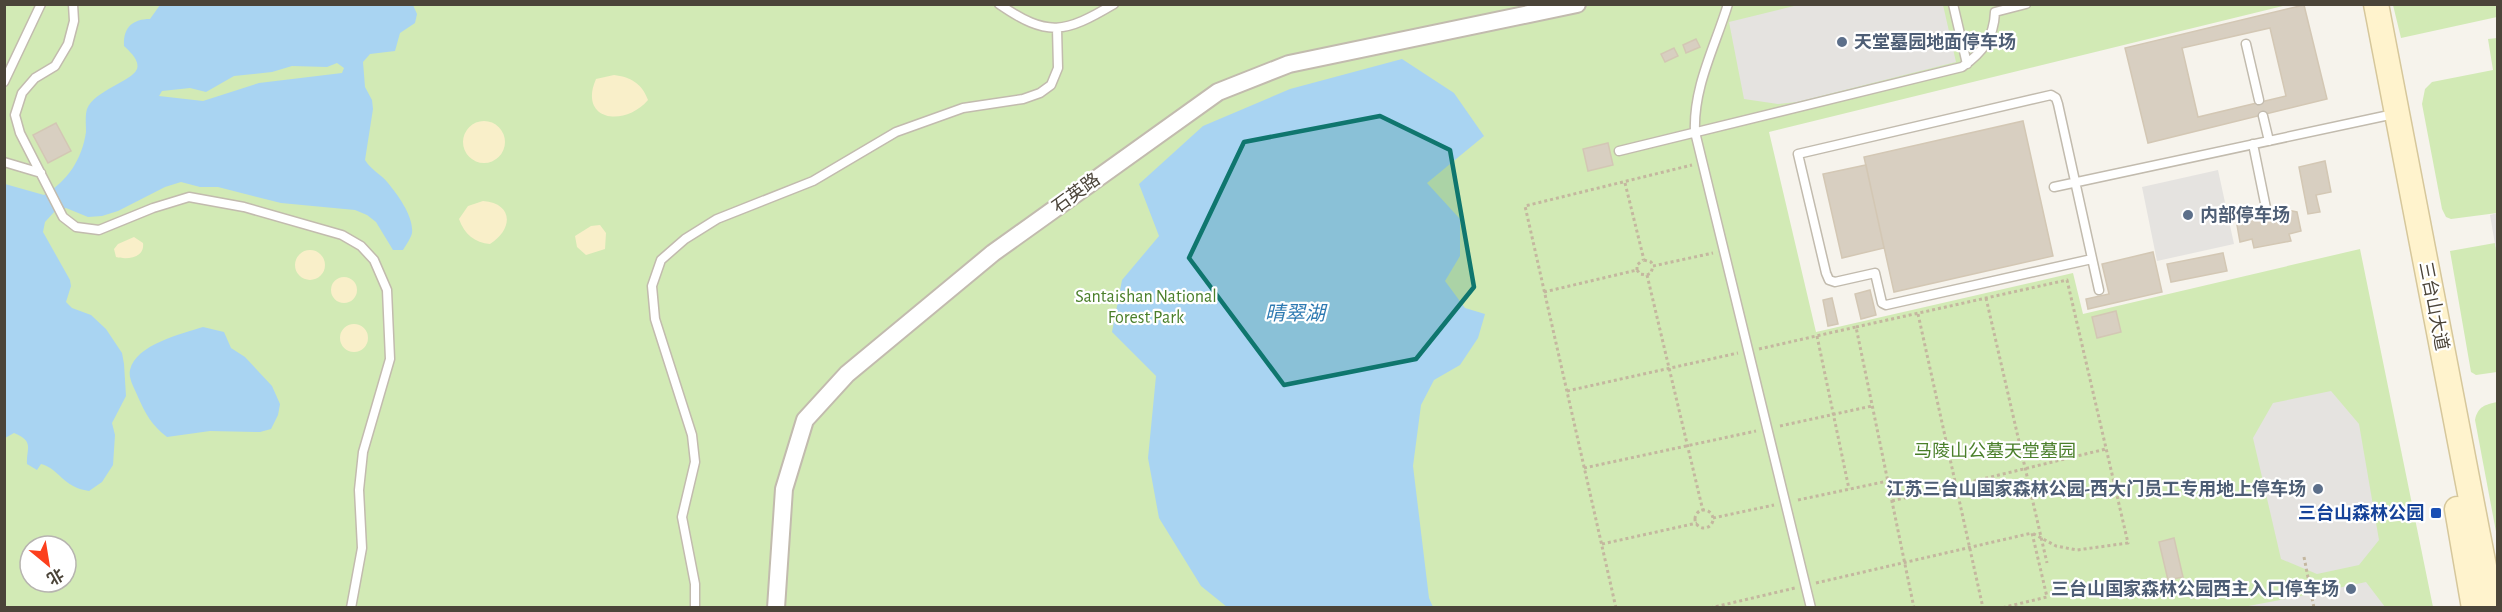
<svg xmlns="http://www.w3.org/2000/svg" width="2502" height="612" viewBox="0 0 2502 612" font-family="'Alegreya Sans','Noto Sans SC',sans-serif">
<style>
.green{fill:#d2eab5;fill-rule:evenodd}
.sand{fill:#f9efc9}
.parking{fill:#e5e3e0}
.water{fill:#a9d4f2;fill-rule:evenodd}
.building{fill:#d8cfc1;stroke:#d3c7b4;stroke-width:1.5;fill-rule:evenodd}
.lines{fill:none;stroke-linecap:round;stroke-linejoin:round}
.service-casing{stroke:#c2bbae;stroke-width:11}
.minor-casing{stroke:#c2bbae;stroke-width:20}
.secondary-casing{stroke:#d6c79b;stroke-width:27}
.path{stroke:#c4b79f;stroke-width:3;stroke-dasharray:3 3;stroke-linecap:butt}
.service{stroke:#fff;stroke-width:8}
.minor{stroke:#fff;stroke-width:16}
.secondary{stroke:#fff3cd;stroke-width:24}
.marked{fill:#0f766e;fill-opacity:0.2;stroke:#0f766e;stroke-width:4.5;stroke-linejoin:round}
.service-dot{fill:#5c6f8a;stroke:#fff;stroke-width:2}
.transit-dot{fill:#1a4fb4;stroke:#fff;stroke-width:2}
.labels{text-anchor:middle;stroke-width:4.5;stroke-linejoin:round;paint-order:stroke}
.service-label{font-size:18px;font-weight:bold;fill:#4e5e75;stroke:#fff;text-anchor:start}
.street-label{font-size:18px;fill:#4b4439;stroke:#fff}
.park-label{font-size:18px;fill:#4a7f2a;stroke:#fff}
.transit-label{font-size:18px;font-weight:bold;fill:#164399;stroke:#fff;text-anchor:end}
.water-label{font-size:20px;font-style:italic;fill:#2e7ab2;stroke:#fff}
</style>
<rect width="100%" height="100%" fill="#f6f3ec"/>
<path class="green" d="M4,5H2287L1769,132L1816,332L2073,273L2083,314L2360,249L2433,607H5ZM30,546H66V582H30Z
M2393,5H2497V17L2401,38Z
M2497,38V213L2451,219L2446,217L2442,209L2422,104L2425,89L2432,82L2493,70L2488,39Z
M2495,243L2498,256L2497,372L2476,375L2471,372L2450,251Z
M2497,402H2498L2497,537L2475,420C2478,406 2485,405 2497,402Z"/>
<path class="sand" d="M614,75C630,77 642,83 648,100C624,128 578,120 596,79Z
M463 142a21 21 0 1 1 42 0a21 21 0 1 1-42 0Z
M483,201C513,203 514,229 490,244C475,243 464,234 459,219L468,206Z
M600,225L606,233L605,249L586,255L577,247L575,236L591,226Z
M134,237L143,243C145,258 127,260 116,257L114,249L118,244Z
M295 265a15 15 0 1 1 30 0a15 15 0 1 1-30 0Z
M331 290a13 13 0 1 1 26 0a13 13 0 1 1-26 0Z
M340 338a14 14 0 1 1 28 0a14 14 0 1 1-28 0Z"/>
<path class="parking" d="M1802,4L1943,5L1956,62L1797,102L1778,104L1744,99L1729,22Z
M2218,170L2234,244L2157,261L2142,187Z
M2497,213H2498L2497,256L2490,215Z
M2331,391L2359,424L2379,540L2359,565L2317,574L2281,559L2253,438L2273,403Z
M2366,582L2385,607H2243L2296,597Z"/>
<path class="water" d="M160,5H413L417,14L415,23L400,33L395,51L370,54L363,62L365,87L372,100L373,109L365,160C371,170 381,174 388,183C398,195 414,217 412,233C411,238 406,245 403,250H393L376,222L367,215L355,210L281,203L218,187H200L181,182L165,187L118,211L102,216L88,217L66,208L55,211L45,222L43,232L70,280L71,286L66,302L72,308L91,315L106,329L122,353L124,364L126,396L112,423L115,435L113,465L102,482L89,491C62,487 60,469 41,464L37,470L27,464C26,448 35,442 14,433L5,438V184L44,195C68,181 82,159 86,132C86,125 85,115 87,109C95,90 131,82 137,69C140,60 129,51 124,46C123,28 132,19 150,19ZM337,63L344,68L342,73L259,83L203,101L159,96L162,91L190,88L206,92L234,76L272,72L292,66L327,67Z
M1402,59L1454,93L1484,136L1427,183L1460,219V256L1445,281L1465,308L1485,314L1478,338L1460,365L1434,380L1421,405L1413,466L1429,598L1433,607H1227L1201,586L1159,518L1148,458L1156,376L1112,332L1122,280L1159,236L1139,184L1203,126L1290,89Z
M203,327L224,332L231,348L245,357L272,386L280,404L278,415L271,429L260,432L210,431L167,437C152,426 145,413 138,397C135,389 128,379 130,370C136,344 182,334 203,327Z"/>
<path class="building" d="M2304,5L2327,99L2148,143L2125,48ZM2270,28L2286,96L2198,117L2182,48Z
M1696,39L1700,47L1686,53L1683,45Z
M1674,48L1678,56L1665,62L1661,54Z
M2023,121L2053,256L1894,292L1864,157Z
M56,123L71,151L48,163L33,135Z
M1608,143L1613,165L1588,171L1583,149Z
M2325,161L2331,192L2316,195L2320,212L2308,214L2299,167Z
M1866,165L1884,248L1842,258L1823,174Z
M2282,209L2297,212L2301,231L2289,234L2291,241L2254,248L2252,239L2240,242L2237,225L2249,213L2262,216L2270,215Z
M2153,252L2162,292L2088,309L2086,299L2109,294L2102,264Z
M2223,253L2227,271L2171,282L2167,264Z
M1870,290L1876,315L1861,319L1855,294Z
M1832,298L1838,324L1828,326L1823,300Z
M2116,311L2121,332L2097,338L2092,317Z
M2174,538L2183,577L2168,580L2159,542Z"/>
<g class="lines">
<g class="service-casing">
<path id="service" d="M73,4L74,21L68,44L55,66L35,78L22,93L15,115L20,133L63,217L76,227L99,230L153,208L189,197L244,207L342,235L361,246L374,260L387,290L390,359L363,452L359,490L362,548L351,608
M999,4C1048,38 1065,33 1114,4
M1728,4C1715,47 1693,87 1695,132L1811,608
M1953,4L1967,64
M2246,44L2259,100
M4,82L41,4
M2263,116L2269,141
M2253,144L2266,208
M1619,151L1962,67C1982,53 1994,38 1995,12L2026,4
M4,162L41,173
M2054,187L2394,114
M2092,259L1886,305L1882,303L1875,273L1835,282L1829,280L1826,273L1798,154L2051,95L2056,98L2058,104L2099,290
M695,608V584L682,517L695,462L692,435L655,319L652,286L661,260L685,239L717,219L813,181L896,132L963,108L1023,99L1040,93L1051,85L1058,68L1057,28"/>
</g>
<g class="minor-casing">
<path id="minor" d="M776,608L784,489L805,420L847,374L993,253L1218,92L1289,64L1577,4"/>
</g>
<g class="secondary-casing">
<path id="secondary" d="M2376,4L2492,608
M2457,509L2474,608"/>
</g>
<path class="path" d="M1625,183L1644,260
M1644,260L1651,262L1653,266
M1653,266L1713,253
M1637,270V265L1643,260
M1637,270L1640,274L1647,275
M1647,275L1703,511
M1647,275L1651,273L1653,266
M1544,292L1637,270
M1986,298L2047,563
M1918,314L1983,608
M1856,327L2067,280L2128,543L2077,550L2056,546L2032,533
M1817,336L1849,489
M1759,349L1856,327L1914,608
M1567,391L1738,353
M1780,426L1872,406
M1584,468L1756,431
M1798,500L1888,481
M1892,501L2106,449
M1695 519a9 9 0 1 1 18 0a9 9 0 1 1-18 0Z
M1713,518L1774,505
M1602,544L1697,523
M2304,557L2314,608
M1816,583L2032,533L2047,597L2001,608
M1616,608L1525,206L1692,165
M1710,608L1795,588"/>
<use href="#service" class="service"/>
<use href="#minor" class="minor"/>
<use href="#secondary" class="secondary"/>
</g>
<path class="marked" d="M1380,116L1450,150L1474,287L1416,359L1284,385L1189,258L1244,142Z"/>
<g class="service-dot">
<circle cx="1842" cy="42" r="6"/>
<circle cx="2188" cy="215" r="6"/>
<circle cx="2318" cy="489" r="6"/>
<circle cx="2351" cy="589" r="6"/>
</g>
<rect class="transit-dot" x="2430" y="507" width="12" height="12" rx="3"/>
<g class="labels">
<g class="service-label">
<text x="1854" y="48">天堂墓园地面停车场</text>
<text x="2200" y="221">内部停车场</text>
<text x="2306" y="495" text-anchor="end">江苏三台山国家森林公园-西大门员工专用地上停车场</text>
<text x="2339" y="595" text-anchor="end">三台山国家森林公园西主入口停车场</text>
</g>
<g class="street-label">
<text transform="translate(1076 193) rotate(-36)" y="6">石英路</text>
<text transform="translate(2434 306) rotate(79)" y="6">三台山大道</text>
</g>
<g class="park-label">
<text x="1146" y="302">Santaishan National<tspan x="1146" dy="21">Forest Park</tspan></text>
<text x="1995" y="457">马陵山公墓天堂墓园</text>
</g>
<g class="transit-label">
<text x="2424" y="519">三台山森林公园</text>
</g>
<g class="water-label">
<text x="1295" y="320">晴翠湖</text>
</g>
</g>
<rect width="2502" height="612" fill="none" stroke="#4b4439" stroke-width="12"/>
<g transform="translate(48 564) rotate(150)"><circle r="28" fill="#ffffff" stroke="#b7b4b0" stroke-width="1.5"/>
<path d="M0-4.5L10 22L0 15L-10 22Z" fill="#fc3f1d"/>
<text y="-9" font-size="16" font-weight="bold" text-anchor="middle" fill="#4b4439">北</text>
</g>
</svg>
